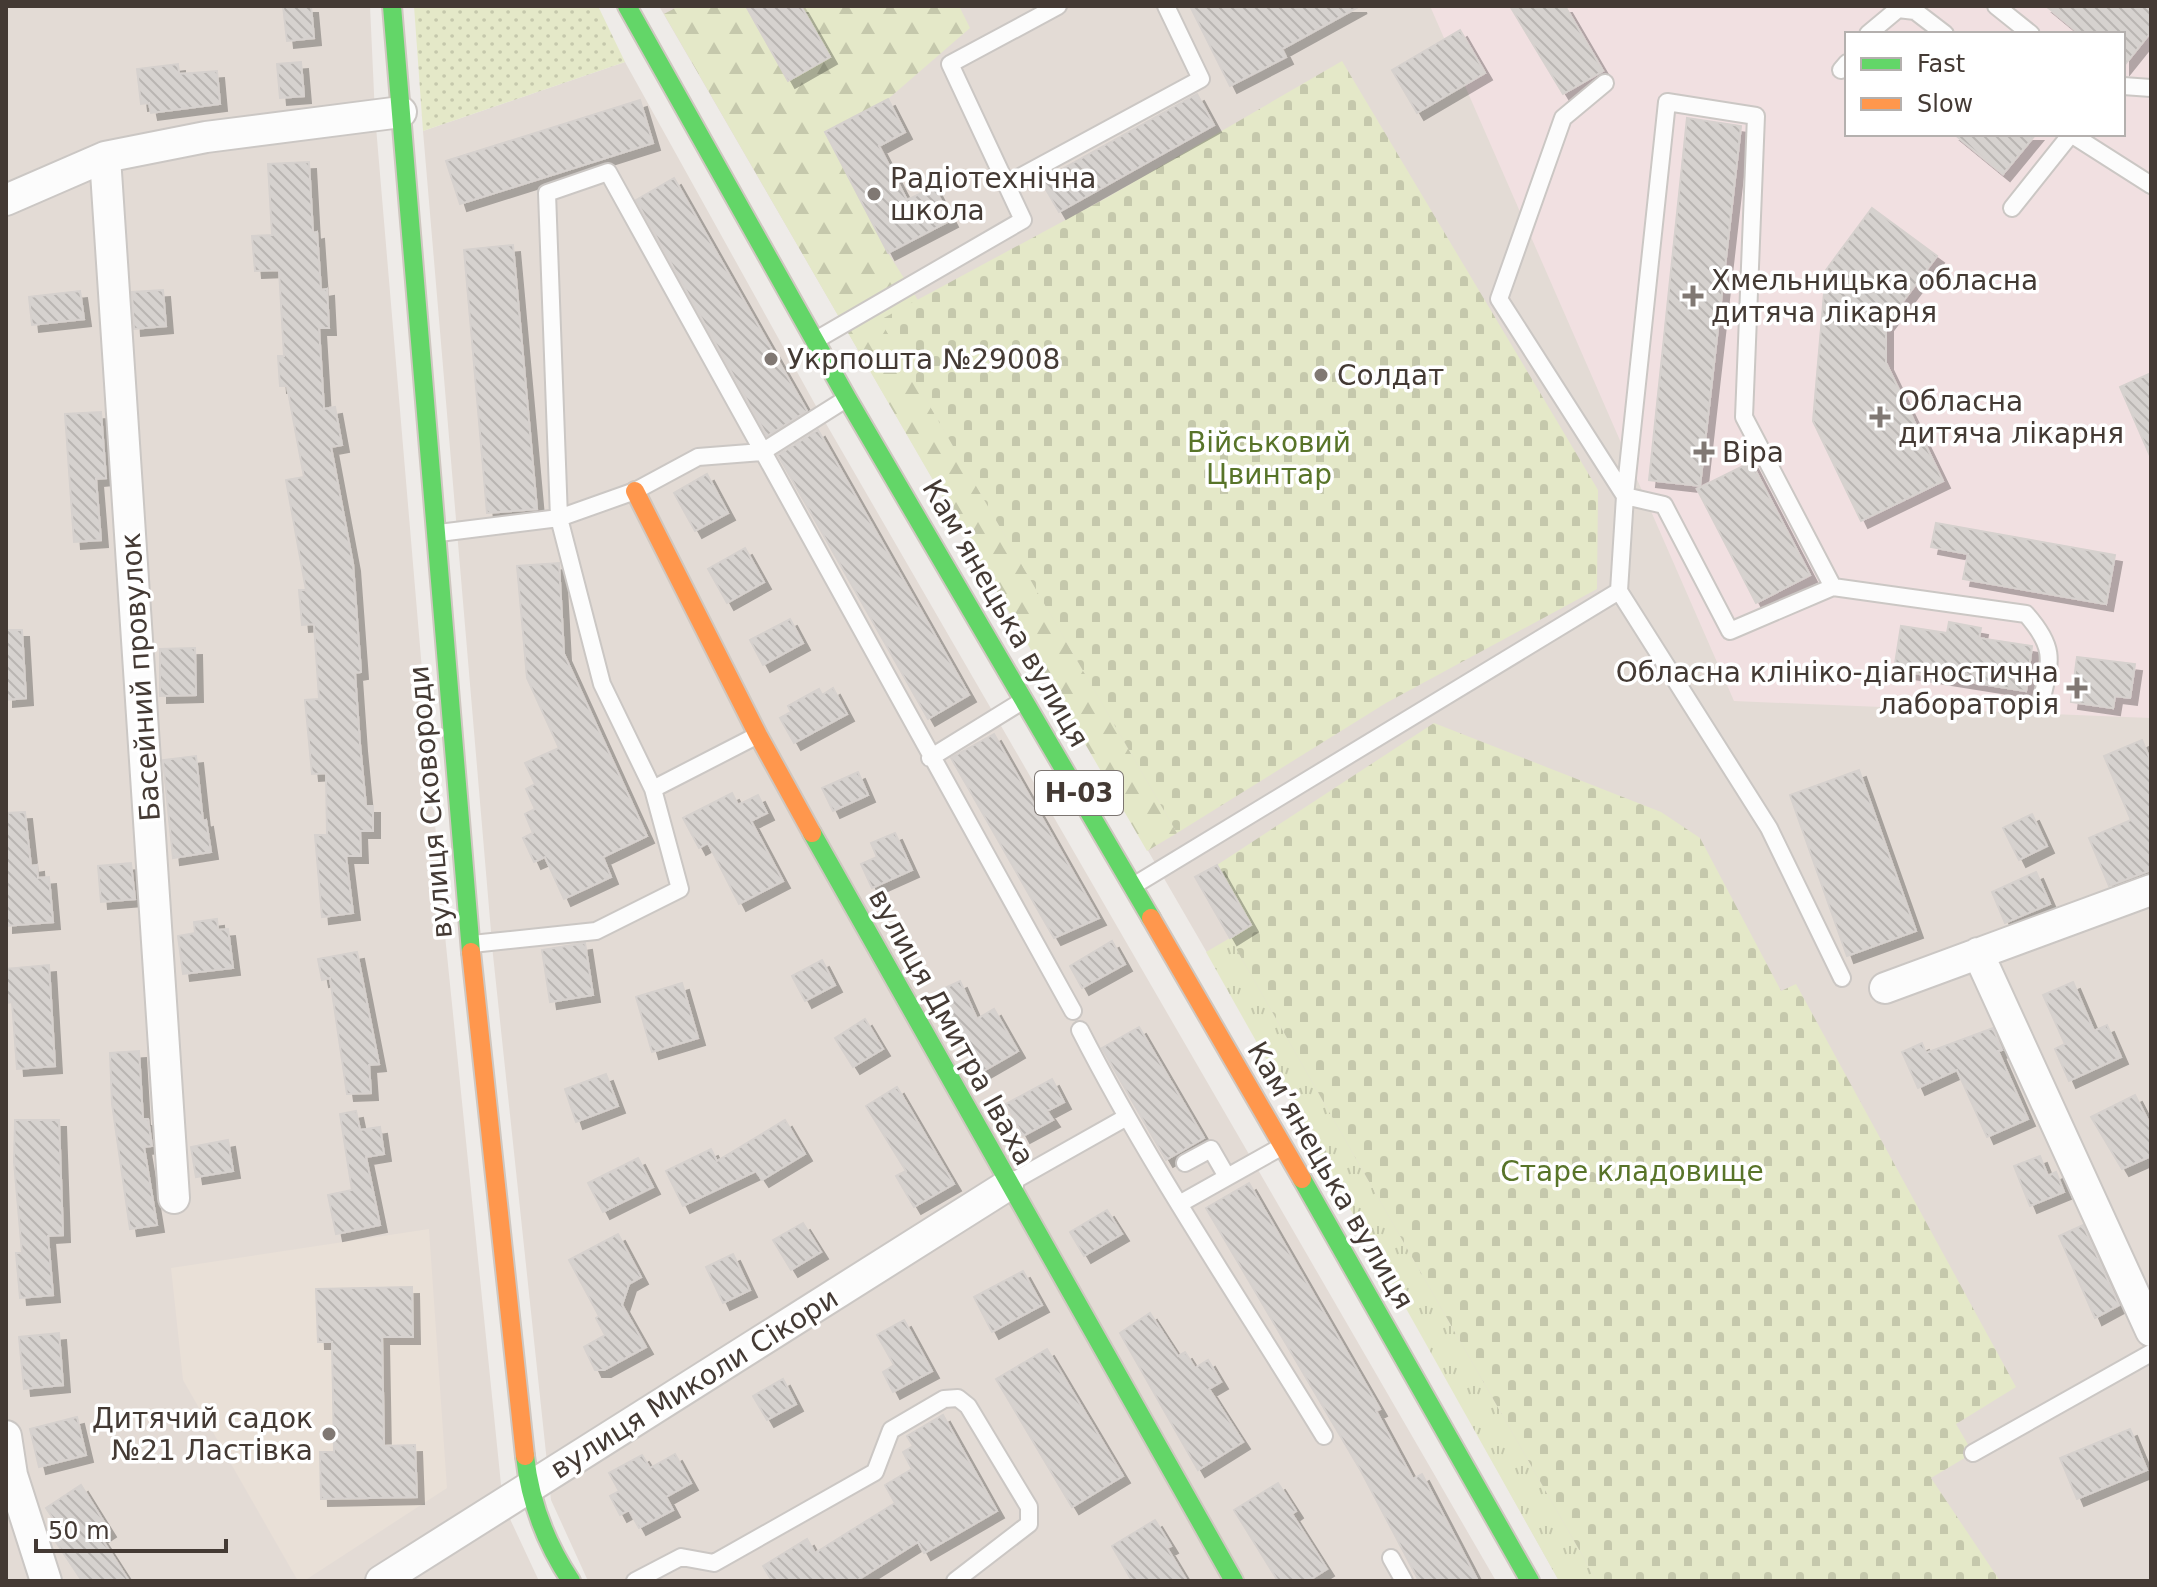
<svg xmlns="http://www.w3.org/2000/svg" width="2157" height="1587" viewBox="0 0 2157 1587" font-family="'DejaVu Sans',sans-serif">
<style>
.residential{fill:#e3dbd5;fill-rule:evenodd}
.education{fill:#e9e0d7}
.medical{fill:#f1e0e1;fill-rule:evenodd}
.grass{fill:url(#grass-tufts)}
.forest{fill:url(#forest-firs)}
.cemetery{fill:url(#cemetery-stones)}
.park{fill:url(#park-dots)}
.building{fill:url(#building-back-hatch);stroke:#d6d1ce;stroke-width:2;filter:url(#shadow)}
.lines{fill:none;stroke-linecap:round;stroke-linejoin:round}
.lane-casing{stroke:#cbc7c4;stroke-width:20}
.street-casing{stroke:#cbc7c4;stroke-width:34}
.fast-casing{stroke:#cfc7c0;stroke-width:22}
.slow-casing{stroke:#cfc7c0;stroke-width:22}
.lane{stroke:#fcfcfc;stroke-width:16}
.street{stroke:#fcfcfc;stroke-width:30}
.fast{stroke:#63d668;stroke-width:18}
.slow{stroke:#ff974d;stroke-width:18}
.poi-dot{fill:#807873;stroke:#fff;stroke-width:3}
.labels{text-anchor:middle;stroke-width:7;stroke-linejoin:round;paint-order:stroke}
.shield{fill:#fff;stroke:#7c7571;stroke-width:2}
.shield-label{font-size:26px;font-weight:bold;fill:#443a34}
.poi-label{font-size:28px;fill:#443a34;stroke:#fff;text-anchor:start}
.park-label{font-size:28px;fill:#587429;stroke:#fff}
.street-label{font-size:28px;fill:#443a34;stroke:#fff}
</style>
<defs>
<pattern id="grass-tufts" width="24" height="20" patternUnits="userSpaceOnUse" patternTransform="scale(2)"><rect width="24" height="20" fill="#e4e8c8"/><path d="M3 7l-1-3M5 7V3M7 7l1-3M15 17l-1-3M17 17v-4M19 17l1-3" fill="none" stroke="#c5c8ac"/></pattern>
<pattern id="forest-firs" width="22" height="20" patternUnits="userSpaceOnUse" patternTransform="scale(2)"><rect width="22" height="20" fill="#e4e8c8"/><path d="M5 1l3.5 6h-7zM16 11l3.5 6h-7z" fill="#c5c8ac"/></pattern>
<pattern id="cemetery-stones" width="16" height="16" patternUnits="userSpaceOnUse" patternTransform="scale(2)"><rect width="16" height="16" fill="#e4e8c8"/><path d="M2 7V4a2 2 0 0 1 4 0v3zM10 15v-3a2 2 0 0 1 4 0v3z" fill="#c5c8ac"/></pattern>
<pattern id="park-dots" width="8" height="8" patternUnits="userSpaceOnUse" patternTransform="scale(2)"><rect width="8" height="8" fill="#e4e8c8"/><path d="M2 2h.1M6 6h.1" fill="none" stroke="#c5c8ac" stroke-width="1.8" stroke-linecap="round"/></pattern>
<pattern id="building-back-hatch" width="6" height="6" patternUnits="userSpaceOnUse" patternTransform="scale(2)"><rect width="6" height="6" fill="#d6d2cf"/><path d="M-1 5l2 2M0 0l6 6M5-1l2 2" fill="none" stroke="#b9b5b2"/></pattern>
<filter id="shadow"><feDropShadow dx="7" dy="7" stdDeviation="0" flood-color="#0004"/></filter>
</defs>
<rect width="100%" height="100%" fill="#eeebe8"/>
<path class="residential" d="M6,6H370L375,115L442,906L503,1504L539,1581H6Z
M659,6H2151V1581H1559L1257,1039ZM1847,34H2123V134H1847Z
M625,62L821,415L1496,1581H588L551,1500L493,955L423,131Z"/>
<path class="education" d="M429,1229L447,1488L304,1581H298L183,1380L171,1268Z"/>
<path class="medical" d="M1430,6H2151V718L1734,701ZM1847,34H2123V134H1847Z"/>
<path class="grass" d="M1230,938L1597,1581H1559L1206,952Z"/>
<path class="forest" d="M679,6H959L970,28L888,99L826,132L888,253L918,300L881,321L1177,833L1147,851L664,14Z"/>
<path class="cemetery" d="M1342,61L1598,490L1597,589L1386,703L1177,833L880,320L1108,197Z
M1434,723L1661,812L1700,838L1781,991L1796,984L2016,1387L1956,1424L1973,1453L1931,1478L2000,1581H1597L1230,938L1251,925L1217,865Z"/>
<path class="park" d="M414,6H598L625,62L423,131Z"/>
<path class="building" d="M283,6H311L314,38L287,41Z
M746,6H801L830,57L788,81Z
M1190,6H1360L1282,49L1286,57L1230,86Z
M1510,6H1565L1603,71L1563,94Z
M2046,6H2151V32L2123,67V34H2080Z
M1460,30L1485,73L1417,113L1392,70Z
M301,62L304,96L280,98L277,64Z
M178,64L179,74L217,71L220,104L151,113L149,103L141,104L137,69Z
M1197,94L1214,125L1059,212L1041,181Z
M888,99L905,132L879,146L907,200L934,187L951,220L888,253L825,132Z
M640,100L653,143L460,204L446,161Z
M1687,118L1741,126L1700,486L1649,480Z
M1954,134H2036L2003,174Z
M309,162L313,233L317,232L321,290L327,289L329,328H319L324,409L335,407L342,445L331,447L353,564L361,672L355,673L360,744L366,806H373V831H360L361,856H346L353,913L322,917L315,835H327L326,773L312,774L305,700L319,699L314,624L302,625L299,590H306L286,480L304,477L287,386H280L278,356H284L279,270L255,271L252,236L272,235L268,164Z
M674,178L807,411L767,436L636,200Z
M1872,208L1937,256L1886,324V363L1943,481L1861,521L1813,421L1826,270Z
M513,245L537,509L487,513L464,250Z
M163,290L166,326L134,329L132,292Z
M80,291L84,319L32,325L29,297Z
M2151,373V458L2120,387Z
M101,412L106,478L96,479L101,540L74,542L65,414Z
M818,430L969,695L928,719L778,455Z
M1751,462L1810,575L1756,603L1697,489Z
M707,474L728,513L695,531L674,493Z
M1936,523L2115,555L2106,604L1963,579L1968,554L1931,547Z
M745,548L764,582L727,603L708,569Z
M559,563L564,654L647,836L603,857L611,877L564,899L545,857L534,862L523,838L533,833L525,814L535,809L526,789L535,784L525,763L559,748L527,678L517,566Z
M790,619L803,643L763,665L750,640Z
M1949,622L1981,628L1979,638L2032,646L2026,691L1894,670L1901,626L1947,633Z
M6,630H22L26,698L6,700Z
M195,648L196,695L160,696V649Z
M2077,657L2135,664L2130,698L2115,696L2113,708L2071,702Z
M833,688L847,714L794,743L780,718L791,712L788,706L819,689L822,695Z
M994,734L1099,918L1054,938L951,758Z
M2142,740L2151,762V870L2109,886L2089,838L2131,820L2104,756Z
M196,756L203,821L206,820L211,852L173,858L163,760Z
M1859,770L1916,931L1847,956L1790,795Z
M858,772L868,795L833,811L822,788Z
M732,793L738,805L758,795L767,813L751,821L783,881L739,904L708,843L699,848L683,818Z
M25,812L31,866L37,865L38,878L49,877L53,922L6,926V813Z
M2032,814L2047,846L2019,860L2003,828Z
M895,833L912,870L872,888L861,864L877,857L871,843Z
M131,863L135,899L101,902L98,866Z
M1217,865L1251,925L1230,938L1195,877Z
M2036,872L2050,904L2005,923L1992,892Z
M217,919L218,930L228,929L233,968L183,974L178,936L195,933L194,922Z
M1112,941L1125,964L1082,988L1070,966Z
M585,943L593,995L550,1002L542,950Z
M357,952L379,1064L369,1065L371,1093L347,1094L330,978L322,980L318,959Z
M822,960L835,985L805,1001L792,976Z
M49,965L55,1066L17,1069L12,1002L6,1003V969Z
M960,981L977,1019L994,1009L1018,1051L980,1073L932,994Z
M2073,982L2094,1031L2107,1025L2121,1057L2069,1081L2055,1049L2065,1044L2043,995Z
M682,983L698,1038L652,1052L636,997Z
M865,1019L883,1049L853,1067L835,1038Z
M1139,1027L1204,1138L1166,1160L1102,1048Z
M1993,1028L2002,1050L1998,1051L2028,1119L1987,1137L1957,1070L1918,1088L1902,1052L1922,1043L1926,1053Z
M139,1051L143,1119H148L152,1146L144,1147L157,1225L130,1229L112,1104L110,1053Z
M606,1074L618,1106L576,1122L565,1089Z
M1052,1079L1064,1102L1047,1111L1053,1120L1023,1136L1006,1104Z
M897,1087L954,1184L914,1207L896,1176L906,1171L866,1106Z
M2135,1095L2151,1126V1156L2122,1169L2091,1117Z
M356,1111L360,1130L380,1127L384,1154L366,1157L380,1225L336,1234L328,1195L352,1190L340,1114Z
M15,1120H59L63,1235L48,1236L53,1295L20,1298L16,1253H22L14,1162Z
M785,1120L805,1154L762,1180L756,1171L683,1206L666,1171L711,1149L717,1161Z
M228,1140L233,1171L196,1177L191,1147Z
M2040,1156L2048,1176L2056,1172L2064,1192L2030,1206L2014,1166Z
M638,1158L653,1187L603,1212L588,1183Z
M1249,1183L1380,1409L1376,1411L1413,1479L1422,1474L1478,1581H1419L1361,1471L1206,1208Z
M1107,1210L1122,1234L1084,1256L1070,1232Z
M803,1223L821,1252L791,1270L773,1240Z
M2083,1225L2119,1305L2095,1318L2059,1236Z
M618,1234L641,1277L629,1284L622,1305L646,1347L604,1370H595L584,1347L605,1335L596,1318L599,1316L569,1260Z
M733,1254L750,1290L723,1303L706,1267Z
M1023,1271L1042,1305L992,1332L974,1297Z
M412,1287L413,1337H382L384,1446L415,1445L417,1497L321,1499L320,1452H334L332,1342H318L316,1289Z
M1150,1313L1178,1356L1185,1352L1195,1368L1208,1360L1221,1382L1209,1389L1243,1442L1198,1470L1120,1333Z
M904,1320L932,1371L893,1392L883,1372L894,1365L877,1335Z
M59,1333L63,1385L24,1389L19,1337Z
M1047,1349L1123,1476L1072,1507L996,1379Z
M783,1379L796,1404L767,1420L753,1396Z
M943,1415L997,1511L924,1553L918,1542L856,1581H772L763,1566L807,1539L815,1553L895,1503L885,1485L912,1469L903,1452L913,1446L907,1436Z
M77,1417L86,1455L39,1467L30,1429Z
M2130,1429L2147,1470L2077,1499L2060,1458Z
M675,1454L691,1483L666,1497L673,1510L639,1528L629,1510L620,1515L610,1496L619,1491L609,1473L642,1455L650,1468Z
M1278,1483L1296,1511L1292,1514L1327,1569L1308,1581H1278L1234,1510Z
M81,1485L109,1530L100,1536L129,1581H82L48,1530L56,1523L46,1508Z
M1155,1520L1171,1546L1167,1548L1187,1581H1132L1112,1546Z"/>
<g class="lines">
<g class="lane-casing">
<path id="lane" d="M1996,6L2031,34
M1868,34L1898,9L1915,11L1945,34
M1841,70L1847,63
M1605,83L1563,118L1499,299L1625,496L1664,505L1730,631L1833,587L1744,417L1756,116L1667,102L1625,496L1619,591
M2123,86L2151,88
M2071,134L2151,185
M1007,184L1201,79L1166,6
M2012,208L2071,134
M816,340L1023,220L950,64L1058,6
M439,533L559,518L635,491L698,457L762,452L846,399
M1833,587L2026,614C2056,648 2051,660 2041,702
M930,758L1024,700
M653,789L758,735
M1133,886L1619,591L1769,828L1842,978
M472,944L596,931L680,889L653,789L602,684L559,518L547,193L608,172L1073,1011
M1080,1030C1151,1169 1242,1302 1324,1436
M1185,1163L1211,1149L1226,1175
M1008,1184L1125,1118
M1181,1203L1281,1147
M1973,1453L2151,1353
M1391,1558L1404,1581
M635,1581L681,1557L714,1563L875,1472L891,1430L944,1399L958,1398L968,1406L1029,1507V1524L955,1581"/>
</g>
<g class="street-casing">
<path id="street" d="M105,157L174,1198
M6,200L105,157L206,137L401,112
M1978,953L2151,1331
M1885,988L2151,890
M6,1436L12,1475L46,1581
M381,1581L1008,1185"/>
</g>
<g class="fast-casing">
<path id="fast" d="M392,6L471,952
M627,6L847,398L1151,918
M812,833L1234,1581
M1302,1179L1530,1581
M525,1456C530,1502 545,1542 571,1581"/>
</g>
<g class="slow-casing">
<path id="slow" d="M635,491L758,735L812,833
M1151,918L1302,1179
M471,952L525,1456"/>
</g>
<use href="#lane" class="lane"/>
<use href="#street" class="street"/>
<use href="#fast" class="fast"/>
<use href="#slow" class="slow"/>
</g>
<g class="poi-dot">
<circle cx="874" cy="194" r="8"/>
<path d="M1689 284h8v8h8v8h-8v8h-8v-8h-8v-8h8z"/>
<circle cx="771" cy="359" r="8"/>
<circle cx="1321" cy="375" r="8"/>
<path d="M1876 405h8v8h8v8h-8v8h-8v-8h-8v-8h8z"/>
<path d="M1700 440h8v8h8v8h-8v8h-8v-8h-8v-8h8z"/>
<path d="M2073 676h8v8h8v8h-8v8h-8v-8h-8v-8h8z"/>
<circle cx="329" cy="1434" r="8"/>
</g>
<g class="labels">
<rect class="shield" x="1035" y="771" width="88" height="44" rx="6"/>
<g class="shield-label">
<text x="1079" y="802">Н-03</text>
</g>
<g class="poi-label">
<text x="890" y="188">Радіотехнічна<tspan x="890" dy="32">школа</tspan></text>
<text x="1711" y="290">Хмельницька обласна<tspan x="1711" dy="32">дитяча лікарня</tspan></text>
<text x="787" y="369">Укрпошта №29008</text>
<text x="1337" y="385">Солдат</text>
<text x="1898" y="411">Обласна<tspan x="1898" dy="32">дитяча лікарня</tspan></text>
<text x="1722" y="462">Віра</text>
<text x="2059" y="682" text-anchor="end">Обласна клініко-діагностична<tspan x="2059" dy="32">лабораторія</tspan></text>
<text x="313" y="1428" text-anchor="end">Дитячий садок<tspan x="313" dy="32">№21 Ластівка</tspan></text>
</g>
<g class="park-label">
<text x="1269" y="452">Військовий<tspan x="1269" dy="32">Цвинтар</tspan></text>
<text x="1632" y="1181">Старе кладовище</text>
</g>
<g class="street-label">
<text transform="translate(1006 613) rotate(60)" y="10">Камʼянецька вулиця</text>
<text transform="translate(140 677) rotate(-94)" y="10">Басейний провулок</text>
<text transform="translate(430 802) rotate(-95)" y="10">вулиця Сковороди</text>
<text transform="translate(952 1027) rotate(61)" y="10">вулиця Дмитра Іваха</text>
<text transform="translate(1331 1175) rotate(60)" y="10">Камʼянецька вулиця</text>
<text transform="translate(694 1383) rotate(-32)" y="10">вулиця Миколи Сікори</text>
</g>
</g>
<rect width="2157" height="1587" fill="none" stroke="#443a34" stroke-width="16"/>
<rect x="1845" y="32" width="280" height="104" fill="#ffffff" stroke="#b4b0ae" stroke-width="2"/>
<rect x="1861" y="58" width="40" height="12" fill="#63d668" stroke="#b4b0ae" stroke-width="2"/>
<text x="1917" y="72" font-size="24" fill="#443a34">Fast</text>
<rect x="1861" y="98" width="40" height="12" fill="#ff974d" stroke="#b4b0ae" stroke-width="2"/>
<text x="1917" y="112" font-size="24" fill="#443a34">Slow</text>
<path d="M36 1539v12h190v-12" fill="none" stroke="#443a34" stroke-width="4"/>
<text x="48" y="1539" font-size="24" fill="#443a34" stroke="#ffffff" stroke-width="6" paint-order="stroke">50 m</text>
</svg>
